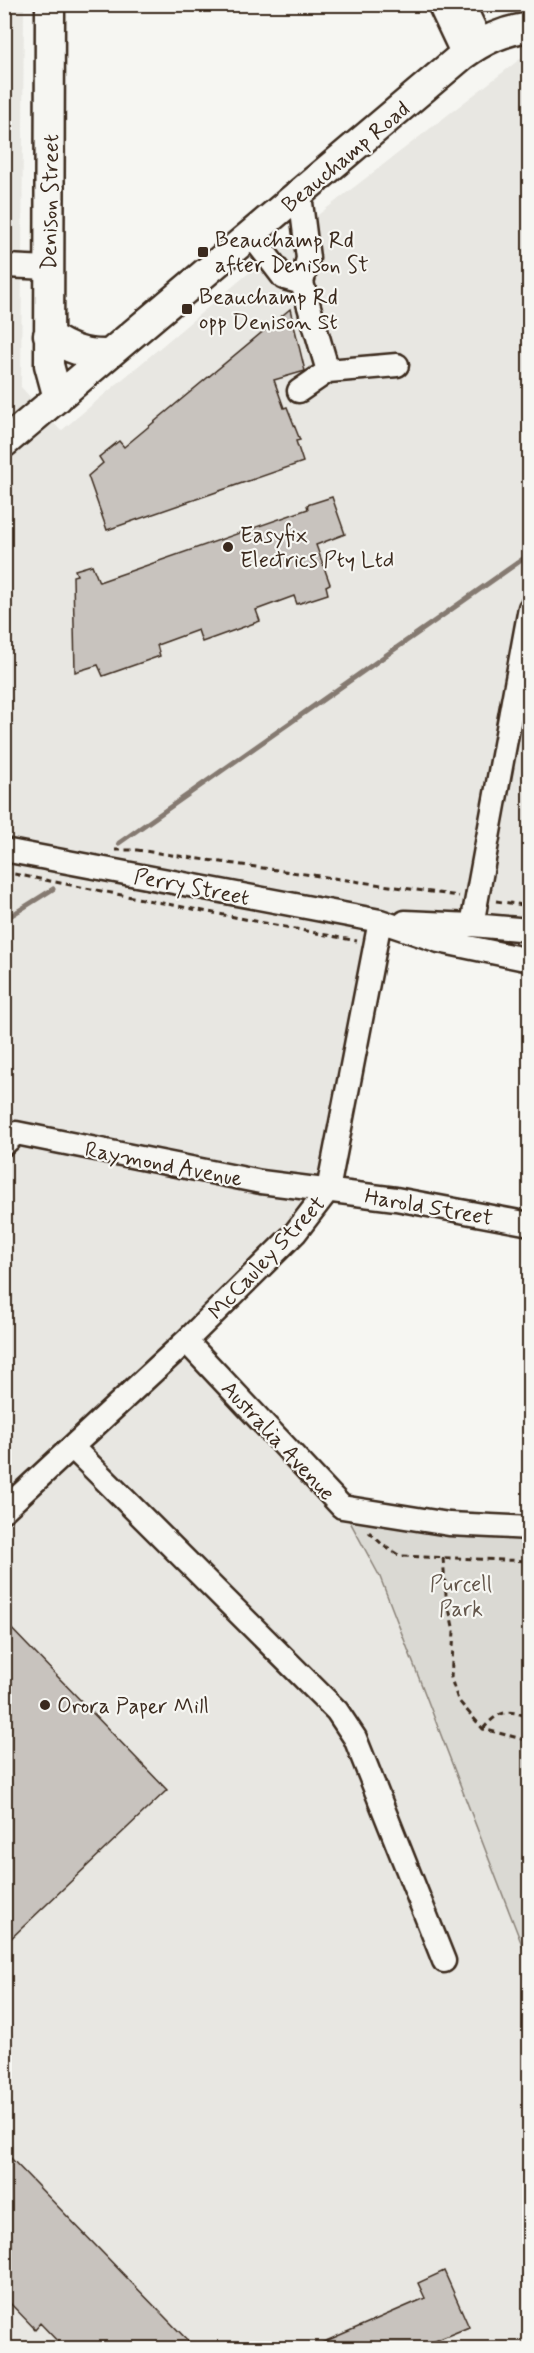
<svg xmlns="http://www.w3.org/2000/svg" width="534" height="2353" viewBox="0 0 534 2353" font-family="Mynerve,sans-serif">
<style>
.built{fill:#e8e7e2}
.green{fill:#dad9d3;stroke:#8a8278;stroke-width:1.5}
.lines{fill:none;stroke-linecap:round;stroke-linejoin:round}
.stream{stroke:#857a71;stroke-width:5}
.building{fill:#c8c3be;stroke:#3b2a1e;stroke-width:1.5}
.minor-casing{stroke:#3b2a1e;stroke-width:27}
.major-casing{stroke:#3b2a1e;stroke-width:33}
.path{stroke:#3b2a1e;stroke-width:3;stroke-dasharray:6 4.5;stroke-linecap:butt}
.minor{stroke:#f6f6f2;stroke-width:22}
.major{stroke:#f6f6f2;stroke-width:28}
.poi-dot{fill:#3b2a1e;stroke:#f6f6f2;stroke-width:2}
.labels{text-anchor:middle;stroke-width:4.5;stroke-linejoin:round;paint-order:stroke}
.street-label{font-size:22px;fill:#3b2a1e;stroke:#f6f6f2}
.poi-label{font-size:22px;fill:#3b2a1e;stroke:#f6f6f2;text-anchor:start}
.park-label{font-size:22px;fill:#63564b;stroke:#f6f6f2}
</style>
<rect width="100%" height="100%" fill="#f6f6f2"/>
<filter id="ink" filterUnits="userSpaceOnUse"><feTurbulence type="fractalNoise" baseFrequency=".0167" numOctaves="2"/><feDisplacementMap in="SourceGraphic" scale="12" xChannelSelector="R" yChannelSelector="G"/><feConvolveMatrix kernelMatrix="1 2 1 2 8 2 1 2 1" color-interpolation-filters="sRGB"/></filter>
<g filter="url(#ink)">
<path class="built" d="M5,5H24L21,387L61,431L314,218L524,56L529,55V930L380,922L328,1190L186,1341L342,1507L380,1577L476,1826L499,1853L529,1934V2348H5Z"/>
<path class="green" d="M342,1507L529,1528V1963L380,1577Z"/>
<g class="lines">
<path class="stream" d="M119,843L530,554
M4,920L53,889"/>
</g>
<path class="building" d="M290,309L305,371L274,380L284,408L287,407L300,440L296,441L303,462L107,530L88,476L103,463L99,457L119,441L124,447Z
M332,497L345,534L316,545L330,584L326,586L328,594L297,604L294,596L256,610L260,621L202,642L198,630L157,645L160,656L103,676L98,665L75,672L73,576L77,575L75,570L92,565L99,582L308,509L307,505Z
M4,1621L167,1790L4,1945Z
M4,2151L195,2348H64L40,2323L35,2329L4,2297Z
M444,2271L469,2327L418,2348H310L425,2298L418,2283Z"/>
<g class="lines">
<g class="minor-casing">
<path id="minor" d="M439,4L463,55
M463,4L481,42
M251,235L284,278L302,283
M4,264L6,266L48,268
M328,371L397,365
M299,391L328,371L302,283L308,258L300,195
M4,850L380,921L439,941L530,960
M405,922L472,925L530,930
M472,925L530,608
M4,1144L16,1133L261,1182L396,1199L530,1224
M186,1341L342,1507L449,1524L530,1528
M72,1447L337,1711L355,1738L444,1961
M4,1510L186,1341L295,1233L328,1190L380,921"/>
</g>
<g class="major-casing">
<path id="major" d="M50,4L49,365L58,398
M48,335C68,349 85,355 109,354
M4,443L463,55C484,40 503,31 530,27"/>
</g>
<path class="path" d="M115,850H137L459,896
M4,872L357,941
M496,901L530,906
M369,1532L384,1546L400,1556L530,1561
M443,1558L446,1595L454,1631L451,1678L458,1700L483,1729L530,1741
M483,1729C498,1711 508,1708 530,1718"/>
<use href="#minor" class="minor"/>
<use href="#major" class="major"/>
</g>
</g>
<g class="poi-dot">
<rect x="197" y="246" width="12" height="12" rx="3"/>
<rect x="181" y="303" width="12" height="12" rx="3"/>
<circle cx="228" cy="547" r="6"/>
<circle cx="45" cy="1705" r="6"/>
</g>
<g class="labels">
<g class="street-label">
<text transform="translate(345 156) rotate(-40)" y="8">Beauchamp Road</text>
<text transform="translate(49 202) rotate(-89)" y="8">Denison Street</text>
<text transform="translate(192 886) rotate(11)" y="8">Perry Street</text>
<text transform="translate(164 1163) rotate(11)" y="8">Raymond Avenue</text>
<text transform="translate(429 1206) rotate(10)" y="8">Harold Street</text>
<text transform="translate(266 1257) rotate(-47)" y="8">McCauley Street</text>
<text transform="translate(279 1440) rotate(47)" y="8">Australia Avenue</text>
</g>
<g class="poi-label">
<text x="215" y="247">Beauchamp Rd<tspan x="215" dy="25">after Denison St</tspan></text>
<text x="199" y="304">Beauchamp Rd<tspan x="199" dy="25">opp Denison St</tspan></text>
<text x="240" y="542">Easyfix<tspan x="240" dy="25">Electrics Pty Ltd</tspan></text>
<text x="57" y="1713">Orora Paper Mill</text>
</g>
<g class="park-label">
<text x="461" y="1591">Purcell<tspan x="461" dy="25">Park</tspan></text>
</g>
</g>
<rect width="534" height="2353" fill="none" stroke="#f6f6f2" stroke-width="24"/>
<rect x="12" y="12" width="510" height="2329" fill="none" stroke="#3b2a1e" stroke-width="2" filter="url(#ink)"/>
</svg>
